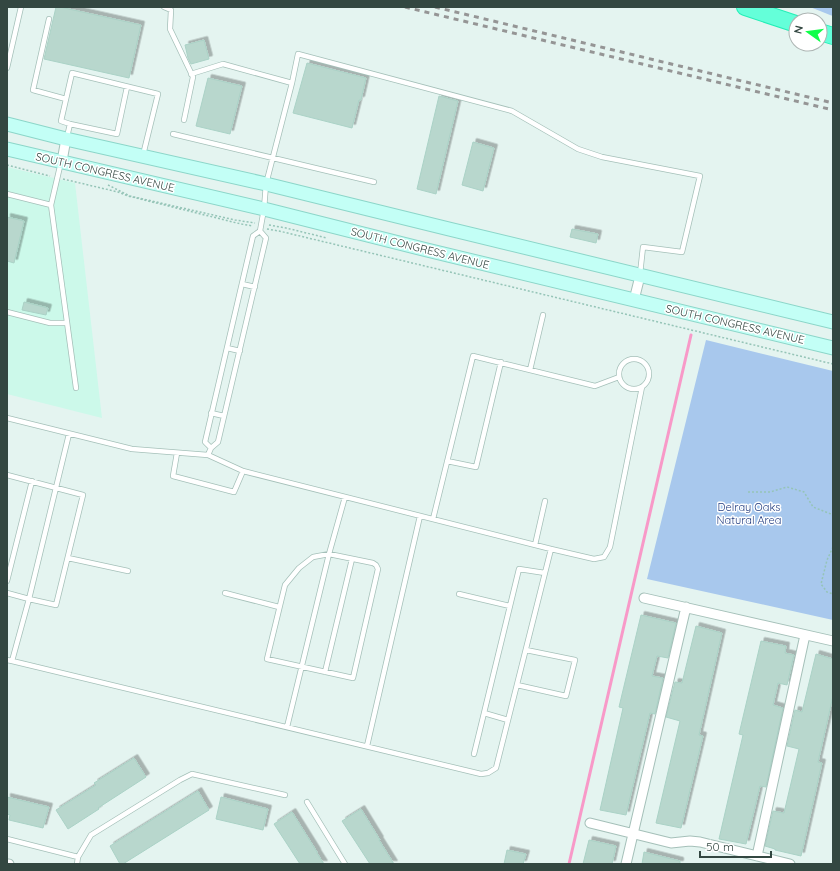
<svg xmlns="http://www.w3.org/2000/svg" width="840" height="871" viewBox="0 0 840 871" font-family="Quicksand,sans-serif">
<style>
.commercial{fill:#ccf9ea}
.green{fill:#a8c8ed}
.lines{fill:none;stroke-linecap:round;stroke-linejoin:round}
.stream{stroke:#f899c8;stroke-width:3}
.building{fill:#b8d7cd;stroke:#aad2c6;filter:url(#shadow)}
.service-casing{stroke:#a5c0b9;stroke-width:6}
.minor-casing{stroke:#a5c0b9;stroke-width:11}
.secondary-casing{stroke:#8cd6c9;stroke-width:15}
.motorway-casing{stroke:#23eeb6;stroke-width:18}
.path{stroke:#95c4b7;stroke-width:1.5;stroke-dasharray:2 2;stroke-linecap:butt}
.service{stroke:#fff;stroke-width:4.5}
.minor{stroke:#fff;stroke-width:9}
.secondary{stroke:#c3fff6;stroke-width:13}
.motorway{stroke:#64ffd9;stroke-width:16}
.rail{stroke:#959595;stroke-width:3;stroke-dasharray:5 5;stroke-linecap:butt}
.labels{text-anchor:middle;stroke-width:3;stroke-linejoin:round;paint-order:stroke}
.street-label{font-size:11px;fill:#334741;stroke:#fff}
.park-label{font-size:11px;fill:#203b7f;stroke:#fff}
</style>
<defs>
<filter id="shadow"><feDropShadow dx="3.5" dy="-3.5" stdDeviation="0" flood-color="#0004"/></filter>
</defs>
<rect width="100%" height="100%" fill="#e4f4f0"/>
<path class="commercial" d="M7,167L75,183L102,418L7,394Z"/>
<path class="green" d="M810,7H833V16L830,15Z
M706,340L833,371V620L647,579Z"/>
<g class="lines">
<path class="stream" d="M569,864L691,335"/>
</g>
<path class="building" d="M56,7H60L141,25L129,78L44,59Z
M204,40L209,59L191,64L188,58L185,45Z
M307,63L366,78L361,100H359L352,128L293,113Z
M208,78L242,86L230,134L196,126Z
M439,96L458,101L436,194L417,189Z
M473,142L494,148L483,191L462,185Z
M7,217L24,221L14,263L7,261Z
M572,229L598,234L596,243L570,237Z
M24,302L48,308L46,315L22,310Z
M641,615L676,623L668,658L657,656L652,676L663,678L655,714L650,713L626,815L600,810L623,708L619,707Z
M696,626L722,633L699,735L703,736L681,828L656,823L680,721L666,717L675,682L682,683Z
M761,641L786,646L785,653L794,655L787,685L778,683L773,705L783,708L766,787L760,786L746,844L719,839L743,735L739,734Z
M816,654L833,659V696L818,762L822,763L801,856L775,850V849L765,846L773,811L784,813L799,749L787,746L795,710L802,712Z
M134,758L146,777L98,808L99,809L68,829L56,810L96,785L94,783Z
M198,791L209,810L123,864H120L110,846Z
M7,797L49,807L43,828L9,820L10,815L7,814Z
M221,797L268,809L263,830L216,819Z
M361,809L380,840H379L394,864H370L342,821Z
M292,812L317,852V853L324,864H300L274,824Z
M589,840L616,846L612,864H583Z
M507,850L526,854L523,864H504Z
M644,852L680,861V864H642Z"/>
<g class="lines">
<g class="service-casing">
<path id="service" d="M164,7L171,10L170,29L193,77L184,120
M49,19L33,90L66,99
M7,68L21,7
M191,74L223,64L292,83
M70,124L61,121L72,73L158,94L143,155
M173,134L273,158L374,182
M67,137L70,124L117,134L127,87
M61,162L51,205L76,388
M7,194L51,205
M242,284L255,287
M7,312L50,323H67
M227,348L240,351
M619 374a15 15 0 1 1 30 0a15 15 0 1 1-30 0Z
M530,370L543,315
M211,413L224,416
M7,418L132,449L208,455L211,448L218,442L266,238L260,231L264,209L266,184L292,83L298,54L512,111L578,149L602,157L700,176L682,252L643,247L640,274
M211,448L205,442L253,236L260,231
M177,453L173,476L234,492L243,471L208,455
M447,461L476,467L501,362
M7,475L83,495L56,605L29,599L12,661L7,660
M433,519L473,356L595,386L619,377
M535,545L545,501
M551,549L594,559L604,557L610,547L642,387
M329,554L373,563L376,565L378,569L353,678L267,659L285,585L299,568L313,557Z
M68,558L128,571
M7,581L32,481
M7,593L29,599L69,434
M225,593L279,607
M459,594L510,606
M12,661L481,774L488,773L496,768L551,549L243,471
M325,672L352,559
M517,685L566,696L575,660L526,650
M508,720L484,713L519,569L545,573
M287,727L329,554L345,497
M367,746L420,516
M474,754L484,713
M307,802L345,864
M7,839L78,857
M77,864L78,857L91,835L180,780L192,774L285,795"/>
</g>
<g class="minor-casing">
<path id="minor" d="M62,161L66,139
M634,300L640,276
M644,598L833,641
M590,823L671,843L690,841L700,842L790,864
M757,856L805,635
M7,864H9
M626,864L686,607"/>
</g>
<g class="secondary-casing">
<path id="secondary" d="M7,124L66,139L266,184L449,229L833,322
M7,149L264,209L427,250L833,348"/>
</g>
<g class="motorway-casing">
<path id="motorway" d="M745,7L796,24
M820,32L833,36"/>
</g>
<path class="path" d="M7,165L50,176
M63,179L118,192L128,196L241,224L253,226
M108,185L130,196L235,220L255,223
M269,225L286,228L327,238
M267,229L279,231L833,364
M748,492H770L787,487L804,492L813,507L831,514L833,516
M833,547L827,560L821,584L827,592L833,594"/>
<use href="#service" class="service"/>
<use href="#minor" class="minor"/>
<use href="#secondary" class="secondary"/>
<use href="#motorway" class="motorway"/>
<path class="rail" d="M405,7L833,110
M435,7L833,103"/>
</g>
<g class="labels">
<g class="street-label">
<text transform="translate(105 172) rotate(13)" y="4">SOUTH CONGRESS AVENUE</text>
<text transform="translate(420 248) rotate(14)" y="4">SOUTH CONGRESS AVENUE</text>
<text transform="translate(735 324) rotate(13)" y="4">SOUTH CONGRESS AVENUE</text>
</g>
<g class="park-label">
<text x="749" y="511">Delray Oaks<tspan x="749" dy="13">Natural Area</tspan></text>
</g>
</g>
<rect width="840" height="871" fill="none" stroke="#334741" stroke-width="16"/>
<g transform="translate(808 32) rotate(284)"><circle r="19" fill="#ffffff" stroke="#adb5b3"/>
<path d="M0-3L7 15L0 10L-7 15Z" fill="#10ff49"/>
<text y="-6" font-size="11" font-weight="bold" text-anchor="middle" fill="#334741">N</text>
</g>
<path d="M700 851v6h71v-6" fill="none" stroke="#334741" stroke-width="2"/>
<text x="706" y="851" font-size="12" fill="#334741" stroke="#ffffff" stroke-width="3" paint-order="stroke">50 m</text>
</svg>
